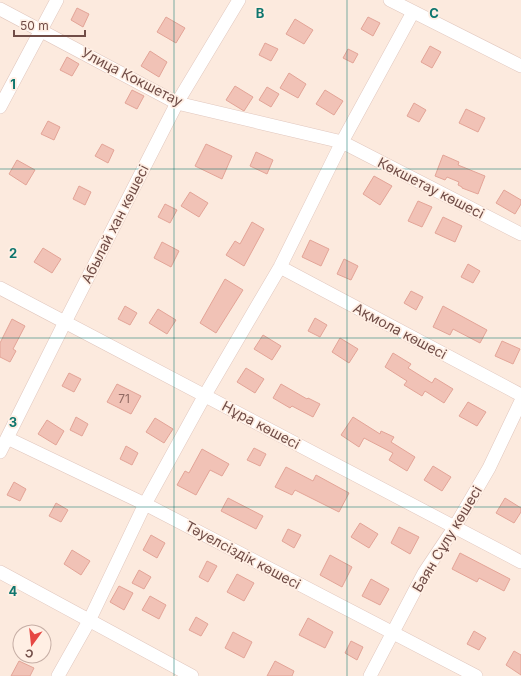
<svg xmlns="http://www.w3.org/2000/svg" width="521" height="676" viewBox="0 0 521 676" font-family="Inter,sans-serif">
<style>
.building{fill:#f1c2b6;stroke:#e3a497}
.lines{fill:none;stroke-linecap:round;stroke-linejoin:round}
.minor-casing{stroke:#e1c7be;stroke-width:14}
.minor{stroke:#fff;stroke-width:13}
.grid{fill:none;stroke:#0f766e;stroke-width:1;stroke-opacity:0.55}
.labels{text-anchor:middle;stroke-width:3.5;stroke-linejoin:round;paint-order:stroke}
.number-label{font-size:12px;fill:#916a63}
.street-label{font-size:14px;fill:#714d47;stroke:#ffefe4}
.grid-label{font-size:13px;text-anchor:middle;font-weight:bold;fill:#0f766e;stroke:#ffefe4;stroke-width:3.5;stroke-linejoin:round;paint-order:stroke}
</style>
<rect width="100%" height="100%" fill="#fceade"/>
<path class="building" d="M77,8L89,14L83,27L71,20Z
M166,17L185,28L176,43L157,32Z
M368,17L380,23L373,36L361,29Z
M295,19L313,30L304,44L286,34Z
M265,43L278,49L271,61L259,55Z
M430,46L441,52L432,68L421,62Z
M348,49L358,54L353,63L343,58Z
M150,51L167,62L159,77L141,66Z
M67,57L79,64L72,76L60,70Z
M289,73L306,84L298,98L280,88Z
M235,86L253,97L244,111L226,100Z
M267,87L279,94L271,107L259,100Z
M132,90L144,96L137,109L125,103Z
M325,90L343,101L334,115L316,104Z
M414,103L426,110L419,122L407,116Z
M466,109L485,118L478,132L459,123Z
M48,121L60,127L54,140L41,134Z
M102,144L114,150L108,163L95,156Z
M206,144L232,156L222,179L195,166Z
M256,152L273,160L267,174L250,166Z
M443,155L459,162L458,165L485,176L478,194L462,188V187L458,185L459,182L447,177L445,180L435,176Z
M17,160L35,170L26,185L9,174Z
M374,176L392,186L380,205L363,194Z
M79,186L91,192L85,205L73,199Z
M504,190L521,200V204L515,214L496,203Z
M190,192L208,203L199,217L181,206Z
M418,201L432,207L422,227L408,221Z
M165,204L177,210L170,223L158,217Z
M443,217L462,226L455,242L435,233Z
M252,222L264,229L244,266L226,255L235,241L240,244Z
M310,240L329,249L321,266L302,257Z
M162,242L179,251L171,267L154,258Z
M43,248L61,259L52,273L34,262Z
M344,259L358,266L351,280L337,274Z
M468,264L480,271L473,283L461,277Z
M225,279L243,290L216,333L200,323Z
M411,291L423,297L416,310L404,303Z
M125,306L137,313L130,325L118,319Z
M443,306L487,330L480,343L453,329L450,335L433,327Z
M158,309L176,320L167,334L149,323Z
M315,318L327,325L320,337L308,331Z
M12,319L25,326L13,349L16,351L10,362L0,357V343Z
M263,335L281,346L272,360L254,349Z
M340,338L358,349L349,363L332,352Z
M502,341L520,349L513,364L495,356Z
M393,353L411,364L408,368L432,383L435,378L453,389L444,403L425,391L422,396L404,385L407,381L385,367Z
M246,368L264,379L255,393L237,382Z
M69,373L81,379L74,392L62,386Z
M117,384L141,396L131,414L107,402Z
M281,384L307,399L308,398L320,404L313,417L292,406L290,408L273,398Z
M468,402L486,412L477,426L459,416Z
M76,417L88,424L82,436L70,430Z
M353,417L380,434L381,431L394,437L391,442L415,457L407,471L389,460L393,453L364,438L359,447L341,435Z
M155,418L173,429L164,443L146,432Z
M47,420L64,431L56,445L38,434Z
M126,446L138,453L132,465L120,459Z
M254,448L266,454L260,466L247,460Z
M202,449L229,464L222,476L210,470L196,495L177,485L185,471L189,473Z
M433,466L451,477L442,491L424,480Z
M286,467L313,481L316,475L349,493L339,512L295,490L292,495L275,487Z
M14,482L26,489L20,501L7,495Z
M228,498L263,516L256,529L221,511Z
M505,498L521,508V512L514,523L496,513Z
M56,503L68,510L61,522L49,516Z
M360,523L378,534L369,548L351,537Z
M399,527L419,537L410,554L391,543Z
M288,529L301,535L294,548L282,541Z
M151,535L165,543L157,558L143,550Z
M72,550L90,561L81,575L64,564Z
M460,553L510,579L504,591L479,578L477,582L452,569Z
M330,555L352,567L342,587L320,575Z
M207,561L217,566L208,582L199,577Z
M139,570L151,577L144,589L132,583Z
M237,574L254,583L244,601L227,592Z
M371,579L389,589L380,605L362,596Z
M119,586L133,593L124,610L110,602Z
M150,596L166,605L159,619L142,610Z
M196,617L208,624L201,636L189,630Z
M308,618L333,632L325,648L299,635Z
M474,631L486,638L479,650L467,644Z
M233,632L252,642L244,658L225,648Z
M351,641L363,647L357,660L345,653Z
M514,651L521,655V675L506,665Z
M19,661L34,668L30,676H11Z
M275,661L294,671L292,676H267Z"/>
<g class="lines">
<g class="minor-casing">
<path id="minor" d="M390,0L521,66
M0,9L177,103L342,142L521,234
M0,107L57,0
M280,267L521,395
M0,288L521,562
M7,438L145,504L476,676
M0,452L65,322L177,103L239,0
M0,572L192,676
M58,676L89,621L145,504L205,395L280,267L342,142L413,12
M370,676L424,573L454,528L489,468L521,401"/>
</g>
<use href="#minor" class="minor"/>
</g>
<path class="grid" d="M174,0V676M347,0V676M0,169H521M0,338H521M0,507H521"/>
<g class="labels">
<g class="number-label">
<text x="124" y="403">71</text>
</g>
<g class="street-label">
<text transform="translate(132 77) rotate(27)" y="5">Улица Кокшетау</text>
<text transform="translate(431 188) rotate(27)" y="5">Көкшетау көшесі</text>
<text transform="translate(115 224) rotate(-63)" y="5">Абылай хан көшесі</text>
<text transform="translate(400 331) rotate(28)" y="5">Ақмола көшесі</text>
<text transform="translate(261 425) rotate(28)" y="5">Нұра көшесі</text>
<text transform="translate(447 539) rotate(-59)" y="5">Баян Сұлу көшесі</text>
<text transform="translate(243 555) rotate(28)" y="5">Тәуелсіздік көшесі</text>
</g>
</g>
<g class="grid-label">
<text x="260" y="18">B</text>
<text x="434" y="18">C</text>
<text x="13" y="89">1</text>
<text x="13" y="258">2</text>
<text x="13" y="427">3</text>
<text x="13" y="596">4</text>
</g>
<g transform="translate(32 644) rotate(195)"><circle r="19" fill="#ffefe4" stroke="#c6aea5"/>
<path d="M0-3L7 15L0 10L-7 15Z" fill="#e64743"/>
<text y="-6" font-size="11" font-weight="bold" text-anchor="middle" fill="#714d47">С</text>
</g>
<path d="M14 30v6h71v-6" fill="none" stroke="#714d47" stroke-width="2"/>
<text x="20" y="30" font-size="12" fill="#714d47" stroke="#ffefe4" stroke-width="3" paint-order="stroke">50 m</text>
</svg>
